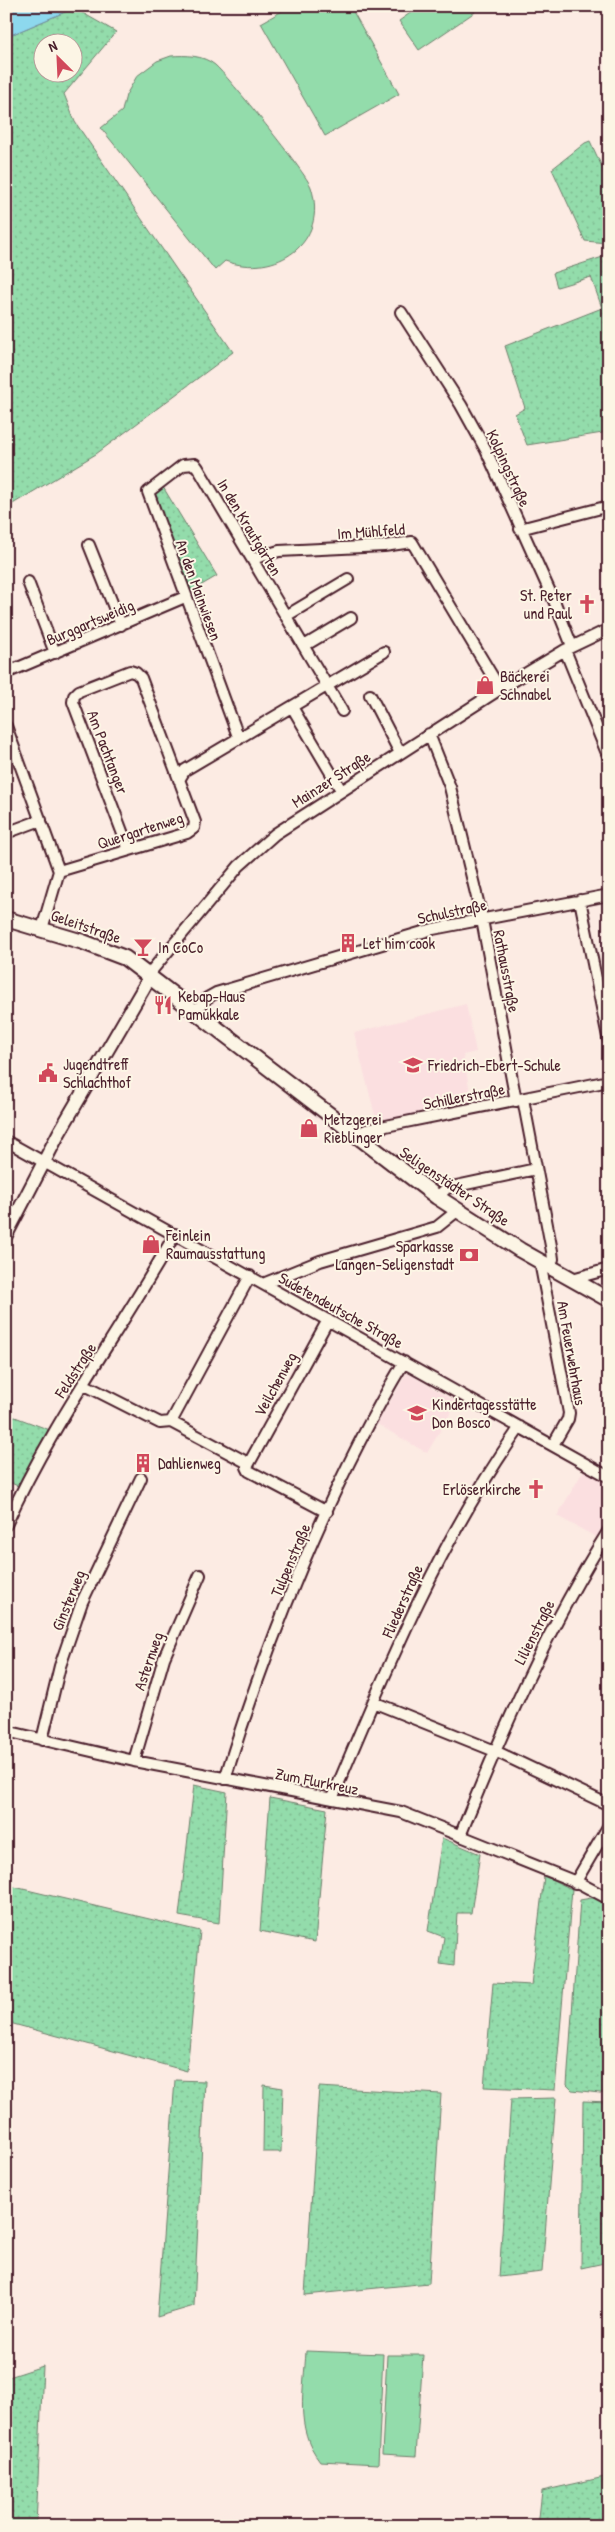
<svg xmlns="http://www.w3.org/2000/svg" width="615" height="2532" viewBox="0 0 615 2532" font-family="'Patrick Hand',sans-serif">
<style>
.built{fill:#fbdfe0}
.green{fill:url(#green-dots);stroke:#6e7e6b;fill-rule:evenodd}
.pitch{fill:#93dcab;stroke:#6e7e6b}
.water{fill:#8dd8ee;stroke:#728ea0}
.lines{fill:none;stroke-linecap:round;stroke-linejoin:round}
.minor-casing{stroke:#4a1f2b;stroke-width:14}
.tertiary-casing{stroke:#4a1f2b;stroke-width:16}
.secondary-casing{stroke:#4a1f2b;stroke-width:18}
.minor{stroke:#fcf5e5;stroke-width:10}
.tertiary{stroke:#fcf5e5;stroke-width:12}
.secondary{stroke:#fcf5e5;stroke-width:14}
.labels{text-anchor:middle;stroke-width:4;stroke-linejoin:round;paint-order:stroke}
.street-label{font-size:16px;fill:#4a1f2b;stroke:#fcf5e5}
.poi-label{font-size:16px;fill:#4a1f2b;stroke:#fcf5e5;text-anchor:start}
</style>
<defs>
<pattern id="green-dots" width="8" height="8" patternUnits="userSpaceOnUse" patternTransform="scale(1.25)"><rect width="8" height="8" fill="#93dcab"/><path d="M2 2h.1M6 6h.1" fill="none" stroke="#80bc93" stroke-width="1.8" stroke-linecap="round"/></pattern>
</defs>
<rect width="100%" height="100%" fill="#fcebe3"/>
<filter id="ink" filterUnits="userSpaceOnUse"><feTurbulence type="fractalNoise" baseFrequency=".02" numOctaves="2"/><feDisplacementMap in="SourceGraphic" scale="10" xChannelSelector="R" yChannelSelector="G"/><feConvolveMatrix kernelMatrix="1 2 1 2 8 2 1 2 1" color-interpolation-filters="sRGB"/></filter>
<g filter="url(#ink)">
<path class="built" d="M466,1004L476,1052L463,1055L472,1102L377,1123L354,1033Z
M407,1373L457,1402L427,1453L377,1424Z
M585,1468L609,1484V1517L596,1537L557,1516Z"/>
<path class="green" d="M74,8L116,32L64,94L75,122L233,352L96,454L6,508V37ZM42,42H72V72H42Z
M590,141L609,182V241L607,243L585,241L552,169L585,143Z
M609,255V432L527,445L515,414L525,408L505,346L602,308L591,277L557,287L553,273Z
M163,487L217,576L188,593L150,495Z
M15,1417L50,1430L18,1486L6,1481V1419Z
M194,1785L227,1792L219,1923L179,1916Z
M270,1798L327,1809L315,1942L260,1931Z
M442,1838L480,1854L471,1913H457L454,1966L440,1964L444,1937L428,1931Z
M544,1876L572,1889L555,2090L484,2087L493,1983L531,1985Z
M6,1885L200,1931L187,2071L6,2022Z
M597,1897L609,1904V2094L572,2090L567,2085L580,1900Z
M175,2080L205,2081L194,2306L157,2317Z
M264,2085L283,2088L281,2152H263Z
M319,2087L441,2094L429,2283L305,2295Z
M556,2098L542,2272L499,2277L511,2099Z
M583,2101L609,2102V2262L581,2268Z
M43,2366L36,2526H6V2378Z
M609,2476V2522L593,2526H538L542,2491Z"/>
<path class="pitch" d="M291,6H350L399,94L325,136L261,23Z
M420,6H471L475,12L419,50L399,21Z
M171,56C186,55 203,55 215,65C227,75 307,174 311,187C329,243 276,279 225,261L215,270L101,128L122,111L126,95L137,76L157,61Z
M306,2351L383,2354L378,2464L320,2461C294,2428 304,2390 306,2351Z
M387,2355H423L416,2456L382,2454Z"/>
<path class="water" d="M6,6H79L6,37Z"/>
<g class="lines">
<g class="minor-casing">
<path id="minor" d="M401,312L461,405L486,450L555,603L572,646
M520,529L609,506
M89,545L121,625
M252,559L279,551L384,546L412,542L500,689
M28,582L55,653
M286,616L348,579
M304,646L351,618
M565,650L609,758
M6,673L185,597
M370,695L400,753
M292,707L341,790
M6,726L59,871L42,929
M429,734L450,787L481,914L516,1101
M239,739L148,492L183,465L195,464L198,468L342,711
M179,780L185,770L384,652
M6,833L41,820
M59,871L187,833L194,828L195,822L141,678L136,673L130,671L79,691L74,696L73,702L129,850
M580,900L609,1042
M150,977L153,969L239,866L275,834L500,689L565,650L609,629
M195,1012L207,998L216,993L433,929L609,895
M523,1099L552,1251L553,1259L549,1267
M354,1135L366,1130L609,1081
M6,1141L609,1477
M437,1197L447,1188L536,1169
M540,1262L569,1413L568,1419L553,1445
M572,1279L609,1269
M263,1284L320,1261L437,1227L457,1211
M85,1385L160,1423L171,1422
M171,1422L250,1276
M171,1422L248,1463
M327,1512L249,1471L247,1467L328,1320
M6,1525C52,1422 120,1332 175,1234
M373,1702L495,1751L609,1805
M6,1731L134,1761L401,1812L581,1884L609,1899
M42,1740L60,1666L82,1602L141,1478
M134,1761L164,1658L200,1575
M225,1779C268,1639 329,1487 404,1362
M332,1799C386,1670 439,1541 520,1427
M460,1836C502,1731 548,1627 609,1530
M575,1883L609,1825"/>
</g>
<g class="tertiary-casing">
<path id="tertiary" d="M6,1235L59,1133L150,977"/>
</g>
<g class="secondary-casing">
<path id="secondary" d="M6,919L83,942L125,958L437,1197L520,1250L609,1300"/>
</g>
<use href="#minor" class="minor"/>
<use href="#tertiary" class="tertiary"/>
<use href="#secondary" class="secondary"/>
</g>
</g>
<defs>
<g id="church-bare" transform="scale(1.5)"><path d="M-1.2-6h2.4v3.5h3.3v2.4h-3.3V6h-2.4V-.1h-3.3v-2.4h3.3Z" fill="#d1495b" stroke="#fcf5e5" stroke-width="2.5" paint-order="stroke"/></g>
<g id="shop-bare" transform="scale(1.5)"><path d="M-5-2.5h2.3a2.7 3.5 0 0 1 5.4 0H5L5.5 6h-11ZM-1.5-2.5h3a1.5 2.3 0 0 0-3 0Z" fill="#d1495b" stroke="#fcf5e5" stroke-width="2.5" paint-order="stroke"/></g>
<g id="building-bare" transform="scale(1.5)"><path d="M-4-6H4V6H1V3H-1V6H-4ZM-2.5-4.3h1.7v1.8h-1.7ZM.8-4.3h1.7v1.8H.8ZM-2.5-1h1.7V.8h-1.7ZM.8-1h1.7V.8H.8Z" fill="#d1495b" stroke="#fcf5e5" stroke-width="2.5" paint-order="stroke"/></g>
<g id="bar-bare" transform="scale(1.5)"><path d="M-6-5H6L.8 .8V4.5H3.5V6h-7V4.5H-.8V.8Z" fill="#d1495b" stroke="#fcf5e5" stroke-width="2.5" paint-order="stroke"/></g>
<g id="restaurant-bare" transform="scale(1.5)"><path d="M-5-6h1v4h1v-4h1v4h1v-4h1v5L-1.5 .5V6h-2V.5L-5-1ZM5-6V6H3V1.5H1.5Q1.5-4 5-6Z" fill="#d1495b" stroke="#fcf5e5" stroke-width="2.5" paint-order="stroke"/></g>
<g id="school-bare" transform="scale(1.5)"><path d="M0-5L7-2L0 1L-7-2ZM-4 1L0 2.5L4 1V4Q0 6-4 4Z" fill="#d1495b" stroke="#fcf5e5" stroke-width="2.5" paint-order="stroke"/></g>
<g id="civic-bare" transform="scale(1.5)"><path d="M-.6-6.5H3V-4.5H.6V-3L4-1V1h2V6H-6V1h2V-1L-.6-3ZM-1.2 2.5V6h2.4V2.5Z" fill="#d1495b" stroke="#fcf5e5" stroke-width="2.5" paint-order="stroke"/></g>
<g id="bank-bare" transform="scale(1.5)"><path d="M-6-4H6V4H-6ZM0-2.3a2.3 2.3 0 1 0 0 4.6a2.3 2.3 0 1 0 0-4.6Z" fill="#d1495b" stroke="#fcf5e5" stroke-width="2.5" paint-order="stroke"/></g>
</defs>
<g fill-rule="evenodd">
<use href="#church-bare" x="587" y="604"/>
<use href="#shop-bare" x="485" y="685"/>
<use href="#building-bare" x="348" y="943"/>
<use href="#bar-bare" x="143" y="947"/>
<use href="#restaurant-bare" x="163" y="1005"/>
<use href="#school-bare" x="413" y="1065"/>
<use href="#civic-bare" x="48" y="1073"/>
<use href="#shop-bare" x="309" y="1128"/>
<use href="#shop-bare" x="151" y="1244"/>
<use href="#bank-bare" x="469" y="1255"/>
<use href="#school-bare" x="417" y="1413"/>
<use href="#building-bare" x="143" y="1463"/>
<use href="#church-bare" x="536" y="1489"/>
</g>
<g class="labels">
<g class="street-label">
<text transform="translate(509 468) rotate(65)" y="6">Kolpingstraße</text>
<text transform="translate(250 527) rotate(59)" y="6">In den Krautgärten</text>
<text transform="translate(371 531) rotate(-4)" y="6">Im Mühlfeld</text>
<text transform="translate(199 590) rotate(70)" y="6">An den Mainwiesen</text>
<text transform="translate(90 622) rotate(-23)" y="6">Burggartsweidig</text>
<text transform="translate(108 752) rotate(69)" y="6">Am Pachtanger</text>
<text transform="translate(331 779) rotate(-33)" y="6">Mainzer Straße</text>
<text transform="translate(140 830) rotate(-18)" y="6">Quergartenweg</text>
<text transform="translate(452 911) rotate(-12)" y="6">Schulstraße</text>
<text transform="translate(86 926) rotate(19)" y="6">Geleitstraße</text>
<text transform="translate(507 971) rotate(79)" y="6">Rathausstraße</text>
<text transform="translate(464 1096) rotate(-11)" y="6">Schillerstraße</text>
<text transform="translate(455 1186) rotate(34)" y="6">Seligenstädter Straße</text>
<text transform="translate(341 1310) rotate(29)" y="6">Sudetendeutsche Straße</text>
<text transform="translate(572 1353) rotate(80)" y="6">Am Feuerwehrhaus</text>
<text transform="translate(75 1370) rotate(-57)" y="6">Feldstraße</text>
<text transform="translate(275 1384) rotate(-61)" y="6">Veilchenweg</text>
<text transform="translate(290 1560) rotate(-67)" y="6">Tulpenstraße</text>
<text transform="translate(68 1600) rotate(-68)" y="6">Ginsterweg</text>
<text transform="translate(402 1601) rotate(-66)" y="6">Fliederstraße</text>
<text transform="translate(534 1632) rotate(-63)" y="6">Lilienstraße</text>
<text transform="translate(148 1661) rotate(-71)" y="6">Asternweg</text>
<text transform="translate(317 1781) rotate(11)" y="6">Zum Flurkreuz</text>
</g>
<g class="poi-label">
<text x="572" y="601" text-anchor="end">St. Peter<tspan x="572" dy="18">und Paul</tspan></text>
<text x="500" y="682">Bäckerei<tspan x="500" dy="18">Schnabel</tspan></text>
<text x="363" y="949">Let him cook</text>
<text x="158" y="953">In CoCo</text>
<text x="178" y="1002">Kebap-Haus<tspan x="178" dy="18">Pamukkale</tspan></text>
<text x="63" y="1070">Jugendtreff<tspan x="63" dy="18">Schlachthof</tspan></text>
<text x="428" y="1071">Friedrich-Ebert-Schule</text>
<text x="324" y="1125">Metzgerei<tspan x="324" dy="18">Rieblinger</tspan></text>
<text x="166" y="1241">Feinlein<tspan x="166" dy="18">Raumausstattung</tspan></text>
<text x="454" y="1252" text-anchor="end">Sparkasse<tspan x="454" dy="18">Langen-Seligenstadt</tspan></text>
<text x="432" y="1410">Kindertagesstätte<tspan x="432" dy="18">Don Bosco</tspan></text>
<text x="158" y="1469">Dahlienweg</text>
<text x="521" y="1495" text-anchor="end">Erlöserkirche</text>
</g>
</g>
<rect width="615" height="2532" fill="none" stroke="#fcf5e5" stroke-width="25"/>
<rect x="12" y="12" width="590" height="2507" fill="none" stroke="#4a1f2b" stroke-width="2" filter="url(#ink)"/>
<g transform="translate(58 58) rotate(336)"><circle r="24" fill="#fcf5e5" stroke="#b59f9b"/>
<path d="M0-4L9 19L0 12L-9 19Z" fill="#d1495b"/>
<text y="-8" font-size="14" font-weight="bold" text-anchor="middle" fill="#4a1f2b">N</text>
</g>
</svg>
